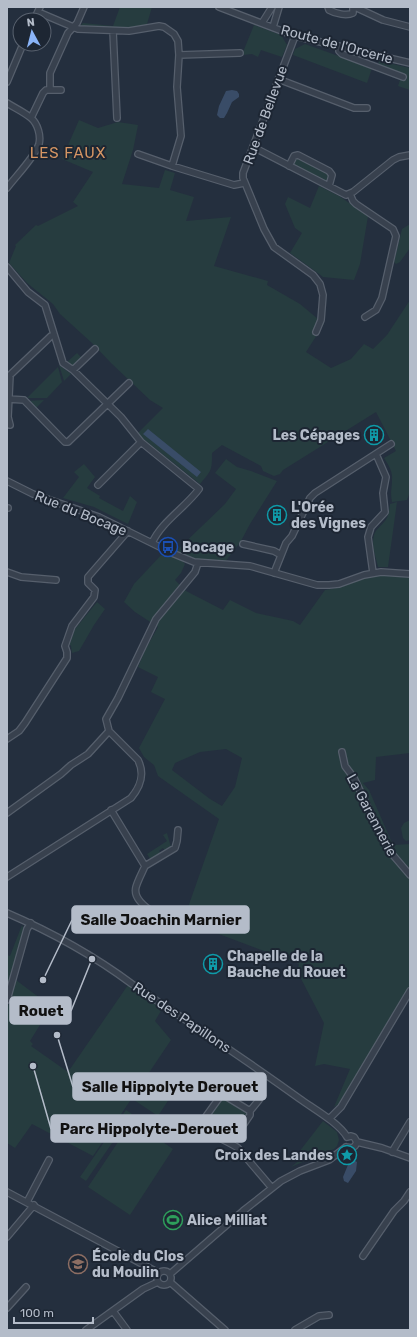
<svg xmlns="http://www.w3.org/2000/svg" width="417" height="1337" viewBox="0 0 417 1337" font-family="Rubik,sans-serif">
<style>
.green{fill:#263c3f;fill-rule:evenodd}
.water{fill:#394c67}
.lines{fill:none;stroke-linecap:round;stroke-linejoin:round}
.minor-casing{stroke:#565f6c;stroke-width:8}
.minor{stroke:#38414e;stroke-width:5.5}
.labels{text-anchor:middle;stroke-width:4;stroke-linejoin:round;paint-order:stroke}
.street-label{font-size:14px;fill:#b4bcc9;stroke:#1d2633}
.poi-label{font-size:14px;font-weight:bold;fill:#b4bcc9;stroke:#1d2633;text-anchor:start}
.neighbourhood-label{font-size:15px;letter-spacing:1px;fill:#d59563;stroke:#1d2633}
.leader{fill:none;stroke:#b4bcc9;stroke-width:1.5}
.callout-dot{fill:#b4bcc9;stroke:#1d2633;stroke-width:1.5}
.callout{fill:#b4bcc9;stroke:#b4bcc9;stroke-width:1.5}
.callout-label{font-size:15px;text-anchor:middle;font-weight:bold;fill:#111}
</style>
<rect width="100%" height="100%" fill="#242f3e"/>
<path class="green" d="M120,7H152L147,24H150L132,29L79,27L83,23L113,26Z
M254,25L281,35L287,45L282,57L261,50L258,57L252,54L243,55V52Z
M305,44L372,68L367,83L293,55L295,49Z
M379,61L410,68V90L398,86L400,80L377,71Z
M79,120L98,128L118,122L138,125L133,150L122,184L159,188L165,170L175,173L170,190L194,197L186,221L231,217L214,266L268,281L267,285L300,304L324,324L306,352L331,368L351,359L364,344L373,349L387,335L410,300V492L407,500L392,502C390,491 392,490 392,479C393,472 388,464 384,458L396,451L376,412L283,470L280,474L274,476L263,471L261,466L222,445L212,453C212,470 212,470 200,484L137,434L163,408L150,400L111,363L92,343L60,314L53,304L27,283L9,263L16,246L15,245L36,225L38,226L78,206L73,202L93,172L62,159Z
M298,158L329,174L327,181H325L295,166L294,164L296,159Z
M319,186L339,196L368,216L360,264L354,280L323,277L315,271L290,253L302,233L295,228L285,204L288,197L310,208Z
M410,224V248L400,262L396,264L394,262L402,229Z
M77,353L82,358L72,368L66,363Z
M59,365L71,374L64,381Z
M58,367L62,382L47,398H27Z
M44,400L35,409L26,401Z
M226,459L237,467L251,471L277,481L250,524L241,541L225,562L196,560L175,552L225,504L236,489L215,473Z
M84,464L95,477L87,488L100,496L99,498L123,511L130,496L137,502L128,524L94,507L63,498L79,477L74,472Z
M397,502L388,567H378C376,557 371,545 374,535C376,529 380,527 384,522C389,517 389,511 390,504Z
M164,552L180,558L185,564L181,573L175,580L186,591L223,610L230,600L256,613L293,621L300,625L325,590C345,588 362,576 382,575C391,574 401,577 410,578L409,597L410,598V753L376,757L375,780L363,783L369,790L393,845L410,844V986L341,1103L334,1107L350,1069L324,1064L315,1066L324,1023L297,971L299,964L195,925L186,913L219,819L158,776L154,765L144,757L139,748L165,699L151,692L158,677L138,667L145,650L158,627L135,612L124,602L134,584ZM226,749L242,758L235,787L222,806L210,799L172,770L175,763L200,752Z
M97,602L105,609L94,625L79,651L72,653L71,646L68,643H70L75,629Z
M410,820V840L406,841L403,838L401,828L404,823Z
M167,833L171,847L165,851L163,848L159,851L161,854L151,860L147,854L167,841L163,835Z
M22,925L24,930L7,990V955L10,956Z
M16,980L57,1011L54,1016L48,1012L30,1041L33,1044L31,1046L68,1072L128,985L162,1009L155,1021L171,1040L93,1156L32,1124L15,1148L7,1143V1010Z
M150,1078L173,1093L158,1116L134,1100Z
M223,1097L231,1101L232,1104L238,1108H241L247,1113L242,1122L239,1123L235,1129V1132L233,1136L226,1140L218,1135L217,1132L211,1128H208L205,1124V1121L210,1113L213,1112L218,1106L217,1103Z
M126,1110L132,1114L86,1181L80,1177Z
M132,1121L173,1149L130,1215L88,1187Z
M323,1121L337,1132L339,1140L337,1146L334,1149L291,1167L301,1159L299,1152Z"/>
<path class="water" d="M232,90L237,91L239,94V97L232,102L227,113L224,118H220L217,115L219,106L226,91Z
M148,429L201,472L197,477L143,434Z
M352,1159L357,1162L356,1171L348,1183L344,1181L343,1177L350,1160Z"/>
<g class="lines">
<g class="minor-casing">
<path id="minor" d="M219,7L295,36L410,63
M328,7L329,10C336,14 347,16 353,13V7
M355,7L383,20L410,27
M38,12L78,29L129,31L159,26L164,27L174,34L178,41L179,55L177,87L181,136L172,166
M34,20L40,7
M262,23L272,7
M273,27L279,7
M113,31L117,118
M295,36L243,173V178L264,229L274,247L313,275L320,284L323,295L321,320L316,332
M339,46V51L342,54L403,77
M179,55L240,53
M278,79L354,108H367
M7,82L23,44
M50,90H61
M7,103C15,108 24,112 31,118C38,124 41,136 39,144C35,157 15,177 7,188
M31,118L43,93L46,90H50V73L68,33L77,23L84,7
M253,147L346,195L353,192L393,160L399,157L410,155
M138,154L172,166L234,185L244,183
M289,166L294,156L298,155L329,171L332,175L329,186
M350,194L353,201L356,204L393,229L396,236L382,298L376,310L365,317
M7,267L28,292L45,305L63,363L73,370L121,417L141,442
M73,370L95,349
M8,399L24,400L65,442H68L129,383
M10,425L8,417L10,375L51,336L54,335
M7,481L33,494L99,517L172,553L194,562L250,566L317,585H329L339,584L364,575L381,572L410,574
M98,485L141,442L199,489C185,508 162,521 152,543
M7,508H8
M243,544L274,551L281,555
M7,572L21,577L56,580
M274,573L286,543L292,536L310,498L315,493L391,444
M373,573L368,537L371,527L385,512L383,493L386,477L376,454
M7,739L19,731L25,723L67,658V652L65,646L72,626L94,597L95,590L88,583V577L128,531
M342,752L345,766L354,778L378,829L392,854L410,875
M111,810L145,866C142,873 138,880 136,887C133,898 145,907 153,912
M7,813L61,774L71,765L88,754L109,731
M145,866L175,848L177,841L178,830
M7,877L131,798C141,786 145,774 138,760L109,731L106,719L118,698L156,619L195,572L198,563
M7,913C51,932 93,955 132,984C188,1022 245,1059 300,1099C314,1109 339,1123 347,1137
M7,1000L27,929L31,923
M203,1078L207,1083L222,1094
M250,1111L259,1100
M329,1119L341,1107L410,991
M347,1137L351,1136L354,1137L357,1142
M357,1142L382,1148L410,1158
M231,1143L250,1115V1111L222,1094L204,1119L202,1123C209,1136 227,1140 238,1148L272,1188
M346,1147L352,1148L355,1146L357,1142
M392,1152L410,1122
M7,1192L159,1273
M27,1202L49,1160
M7,1237L34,1205
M363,1256L394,1211L404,1201L410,1192
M157 1278a7 7 0 1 1 14 0a7 7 0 1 1-14 0Z
M170,1274L243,1211L281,1181L300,1171L329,1160L346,1147
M170,1282L225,1330
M7,1308L26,1287
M113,1311L127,1330
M86,1330L143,1289L158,1282
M295,1330L319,1316L329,1315"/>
</g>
<use href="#minor" class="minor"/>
</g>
<defs>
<g id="building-ring" transform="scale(1)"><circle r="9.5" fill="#1d2633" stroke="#0f9aa8" stroke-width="1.5"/><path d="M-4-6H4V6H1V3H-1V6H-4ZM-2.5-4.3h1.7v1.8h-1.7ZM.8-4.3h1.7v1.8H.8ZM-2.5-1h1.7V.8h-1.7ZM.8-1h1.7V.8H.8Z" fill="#0f9aa8"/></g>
<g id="bus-ring" transform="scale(1)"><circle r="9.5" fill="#1d2633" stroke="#1a4fb4" stroke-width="1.5"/><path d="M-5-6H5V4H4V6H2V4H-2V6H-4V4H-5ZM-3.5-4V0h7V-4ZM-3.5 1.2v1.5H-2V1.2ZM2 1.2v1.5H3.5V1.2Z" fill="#1a4fb4"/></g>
<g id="sight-ring" transform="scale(1)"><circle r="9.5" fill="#1d2633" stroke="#0f9aa8" stroke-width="1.5"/><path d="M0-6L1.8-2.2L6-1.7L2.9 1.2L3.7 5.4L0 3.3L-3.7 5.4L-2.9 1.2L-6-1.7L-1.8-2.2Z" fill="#0f9aa8"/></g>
<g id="stadium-ring" transform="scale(1)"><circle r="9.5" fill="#1d2633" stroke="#2e9e5b" stroke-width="1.5"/><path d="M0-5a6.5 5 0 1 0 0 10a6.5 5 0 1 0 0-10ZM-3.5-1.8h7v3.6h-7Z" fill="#2e9e5b"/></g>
<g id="school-ring" transform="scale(1)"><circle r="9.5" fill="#1d2633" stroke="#8d6e63" stroke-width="1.5"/><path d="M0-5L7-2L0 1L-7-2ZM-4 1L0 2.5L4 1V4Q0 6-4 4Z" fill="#8d6e63"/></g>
</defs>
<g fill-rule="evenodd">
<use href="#building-ring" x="374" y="435"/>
<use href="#building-ring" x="277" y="515"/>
<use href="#bus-ring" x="168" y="547"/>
<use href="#building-ring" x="213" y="964"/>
<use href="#sight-ring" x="347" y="1155"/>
<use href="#stadium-ring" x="173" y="1220"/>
<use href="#school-ring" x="78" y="1264"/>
</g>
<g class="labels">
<g class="street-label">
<text transform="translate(337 44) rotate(15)" y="5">Route de l'Orcerie</text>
<text transform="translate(265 115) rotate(-70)" y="5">Rue de Bellevue</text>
<text transform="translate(81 513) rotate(22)" y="5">Rue du Bocage</text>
<text transform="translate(372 815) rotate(62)" y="5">La Garennerie</text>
<text transform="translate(182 1017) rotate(34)" y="5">Rue des Papillons</text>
</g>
<g class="poi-label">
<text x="360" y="440" text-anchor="end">Les Cépages</text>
<text x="291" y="512">L'Orée<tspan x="291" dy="16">des Vignes</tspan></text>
<text x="182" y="552">Bocage</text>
<text x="227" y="961">Chapelle de la<tspan x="227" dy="16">Bauche du Rouet</tspan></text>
<text x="333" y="1160" text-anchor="end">Croix des Landes</text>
<text x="187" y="1225">Alice Milliat</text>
<text x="92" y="1261">École du Clos<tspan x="92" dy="16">du Moulin</tspan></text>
</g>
<g class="neighbourhood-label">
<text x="68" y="158">LES FAUX</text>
</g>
</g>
<path class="leader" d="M43 980L72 920M92 959L71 1011M57 1035L73 1087M33 1066L51 1129"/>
<g class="callout-dot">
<circle cx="43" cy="980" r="4"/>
<circle cx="92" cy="959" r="4"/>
<circle cx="57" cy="1035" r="4"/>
<circle cx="33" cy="1066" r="4"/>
</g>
<g class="callout">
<rect x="72" y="906" width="177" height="27" rx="4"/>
<rect x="10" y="997" width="61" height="27" rx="4"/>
<rect x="73" y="1073" width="193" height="27" rx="4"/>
<rect x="51" y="1115" width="195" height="27" rx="4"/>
</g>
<g class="callout-label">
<text x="161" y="925">Salle Joachin Marnier</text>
<text x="41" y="1016">Rouet</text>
<text x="170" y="1092">Salle Hippolyte Derouet</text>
<text x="149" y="1134">Parc Hippolyte-Derouet</text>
</g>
<rect width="417" height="1337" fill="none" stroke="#b4bcc9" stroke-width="16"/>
<g transform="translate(32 32) rotate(353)"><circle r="19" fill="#1d2633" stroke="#59626f"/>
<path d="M0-3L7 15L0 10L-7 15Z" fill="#8ab4f8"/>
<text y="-6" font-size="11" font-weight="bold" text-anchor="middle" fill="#b4bcc9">N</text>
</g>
<path d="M14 1317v6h79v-6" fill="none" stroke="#b4bcc9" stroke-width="2"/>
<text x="20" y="1317" font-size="12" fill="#b4bcc9" stroke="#1d2633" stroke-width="3" paint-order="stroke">100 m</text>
</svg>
